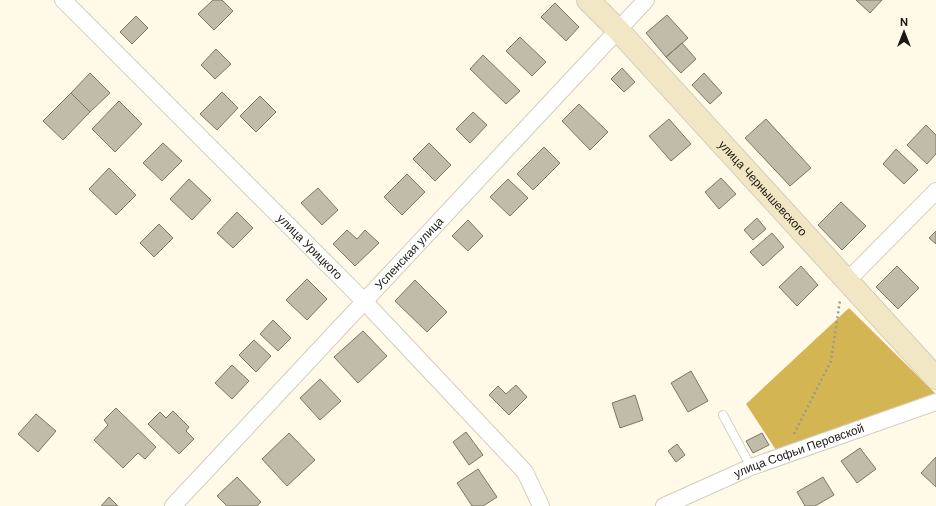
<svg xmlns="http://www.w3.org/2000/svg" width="936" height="506" viewBox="0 0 936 506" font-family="'DM Sans',sans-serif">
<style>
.forest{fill:#d3b653}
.building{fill:#c1bcaa;stroke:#7b7665}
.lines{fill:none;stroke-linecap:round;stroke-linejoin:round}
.lane-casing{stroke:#d3cdbb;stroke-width:10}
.street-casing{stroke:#d3cdbb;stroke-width:18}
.secondary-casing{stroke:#d3cdbb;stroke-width:24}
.path{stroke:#9d998b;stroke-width:2.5;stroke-dasharray:2 3;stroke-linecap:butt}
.lane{stroke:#fff;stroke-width:8}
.street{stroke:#fff;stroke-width:16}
.secondary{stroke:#f1e7c4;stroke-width:22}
.labels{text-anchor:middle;stroke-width:3.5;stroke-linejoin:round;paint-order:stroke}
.street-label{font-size:12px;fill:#1b1912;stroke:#fffae7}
</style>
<rect width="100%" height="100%" fill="#fffae7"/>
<path class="forest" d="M849,308L935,393L776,450L746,404Z"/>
<path class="building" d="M213,0H222L233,11L214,30L198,14Z
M856,0H882L870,13Z
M555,3L579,27L566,41L541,17Z
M667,15L688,38L666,57L646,33Z
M136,16L148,28L132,44L120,32Z
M520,37L546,62L532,76L506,51Z
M682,43L696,59L681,73L666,57Z
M216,49L231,64L215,79L201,65Z
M483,55L520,91L506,104L470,69Z
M622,68L635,82L624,92L611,79Z
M90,73L110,93L90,112L71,93Z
M704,73L722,93L710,104L692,85Z
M222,92L238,108L217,130L200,114Z
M71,93L90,112L63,140L43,121Z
M260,96L276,112L256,132L240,116Z
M119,101L142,124L115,152L92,129Z
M579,104L608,132L590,150L562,121Z
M473,112L487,125L470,143L456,129Z
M669,119L691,144L671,161L649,136Z
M766,119L811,168L790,186L745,138Z
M926,125L936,135V154L927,164L907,145Z
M163,143L182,161L162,181L143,163Z
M429,143L451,165L435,181L413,159Z
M544,147L560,163L533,190L517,174Z
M896,149L918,170L904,184L883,164Z
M109,168L136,195L116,215L89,189Z
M407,174L425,192L402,215L384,197Z
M721,178L736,194L719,209L705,192Z
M189,179L211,200L192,220L170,199Z
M508,179L528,198L510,216L490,197Z
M318,188L338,210L322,225L301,203Z
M841,202L866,226L842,250L818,225Z
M237,212L253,228L233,248L217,233Z
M757,218L766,229L753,240L744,230Z
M468,220L483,236L468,251L452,236Z
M159,224L173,238L154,257L140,243Z
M347,230L357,239L365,230L379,243L355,266L333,244Z
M936,231V244L929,238Z
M772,233L784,247L763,266L750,252Z
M801,266L818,285L797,306L779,287Z
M897,266L919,288L898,309L876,287Z
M307,279L327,299L307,320L286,300Z
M415,280L447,312L427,332L395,301Z
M273,320L291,338L278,351L260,334Z
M363,331L387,356L358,383L334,357Z
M254,340L271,356L256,372L239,355Z
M232,365L249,381L232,399L215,383Z
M691,371L708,401L688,412L671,383Z
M320,379L341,401L320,420L300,398Z
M516,385L527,397L509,415L489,395L498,386L506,394Z
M635,395L643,420L620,428L612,403Z
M116,408L156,447L145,459L138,453L123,468L94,440L108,425L104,420Z
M173,411L189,427L186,431L194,439L179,454L148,424L160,412L166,418Z
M36,414L56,431L38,452L18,434Z
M466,432L483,455L469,465L453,442Z
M289,433L315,460L287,486L262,459Z
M762,433L769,445L753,453L746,441Z
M677,444L685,455L676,462L668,451Z
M860,448L876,469L857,483L841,461Z
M936,457V487L921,473Z
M478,469L497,497L483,506H472L457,483Z
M237,477L261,502L257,506H227L217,496Z
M823,477L834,495L815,506H805L797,492Z
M109,497L118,506H101Z"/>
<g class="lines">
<g class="lane-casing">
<path id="lane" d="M723,415L751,467"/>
</g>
<g class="street-casing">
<g id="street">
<path id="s1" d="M63,0L364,301L525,472L541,506"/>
<path d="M847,281L936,191"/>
<path id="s2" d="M173,506L646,0"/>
<path id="s3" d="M664,506L751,467L936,402"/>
</g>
</g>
<g class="secondary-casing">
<g id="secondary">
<path id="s4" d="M588,0L618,30L936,378"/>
</g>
</g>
<path class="path" d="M794,434L831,361L840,300"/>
<use href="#lane" class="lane"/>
<use href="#street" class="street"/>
<use href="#secondary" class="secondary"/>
</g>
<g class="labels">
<g class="street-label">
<text dy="4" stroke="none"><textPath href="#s4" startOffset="257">улица Чернышевского</textPath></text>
<text dy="4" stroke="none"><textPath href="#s1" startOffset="349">улица Урицкого</textPath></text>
<text dy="4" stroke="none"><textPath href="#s2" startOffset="346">Успенская улица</textPath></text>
<text dy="4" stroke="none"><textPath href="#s3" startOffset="146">улица Софьи Перовской</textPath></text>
</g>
</g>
<g transform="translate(904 32)" stroke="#fffae7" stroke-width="3" paint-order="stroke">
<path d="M0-3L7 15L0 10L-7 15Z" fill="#1b1912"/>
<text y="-6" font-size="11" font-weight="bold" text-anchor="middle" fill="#1b1912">N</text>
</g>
</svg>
